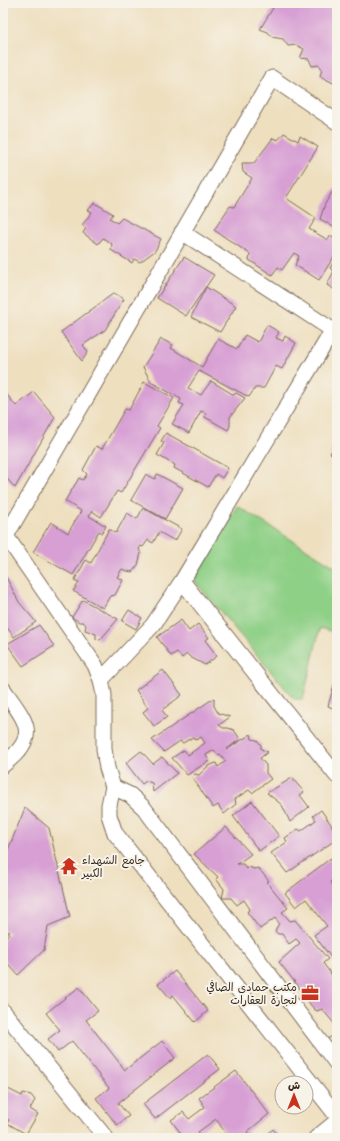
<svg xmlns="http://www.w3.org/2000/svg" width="340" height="1141" viewBox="0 0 340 1141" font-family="'Architects Daughter','Playpen Sans Arabic',sans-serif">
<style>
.green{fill:#8fd087;stroke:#657d52}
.building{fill:#d79fd4}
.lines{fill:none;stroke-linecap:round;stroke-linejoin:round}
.street-casing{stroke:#7a6956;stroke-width:17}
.street{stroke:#fff;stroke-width:15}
.labels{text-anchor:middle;stroke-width:4;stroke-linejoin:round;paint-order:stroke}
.poi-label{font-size:11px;fill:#3b2a1e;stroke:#f7f3e8;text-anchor:start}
</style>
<rect width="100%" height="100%" fill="#f7f3e8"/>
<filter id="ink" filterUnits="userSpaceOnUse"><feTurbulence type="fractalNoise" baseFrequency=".025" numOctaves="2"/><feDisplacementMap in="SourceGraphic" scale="8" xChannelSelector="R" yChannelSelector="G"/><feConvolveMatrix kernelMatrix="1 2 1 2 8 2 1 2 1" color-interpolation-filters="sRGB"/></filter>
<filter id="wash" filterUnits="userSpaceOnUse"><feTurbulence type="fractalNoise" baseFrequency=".012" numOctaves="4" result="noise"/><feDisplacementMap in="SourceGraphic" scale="16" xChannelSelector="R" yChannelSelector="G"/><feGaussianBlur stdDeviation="0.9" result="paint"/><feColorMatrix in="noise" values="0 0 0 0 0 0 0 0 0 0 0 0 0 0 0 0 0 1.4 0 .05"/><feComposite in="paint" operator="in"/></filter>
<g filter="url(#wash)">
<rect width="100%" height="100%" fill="#eedfbf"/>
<path class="green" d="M237,506L337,568V633L320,628L303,699H294L194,580Z"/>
<g id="blocks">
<path class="building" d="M276,3H337V85L320,76L322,69L319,65L312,66L309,59L300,58L304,49L296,45L288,46L283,39L272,37L268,32L260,29Z
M284,133L298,141L300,136L318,147L286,198L316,218L309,229L328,240L330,236L337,240V252L319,280L295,265L299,256L294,253L282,270L278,267L272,275L249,260L250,254L214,230L230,206L234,207L252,178L243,172L242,163H254L273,138L278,140Z
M334,189L337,191V229L320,219L325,204Z
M95,203L113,214L110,218L117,223L122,218L161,239L155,251L140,262L134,259L132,263L111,250L112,244L103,238L98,244L83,233L86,228L82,225L92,212L88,210Z
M184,257L214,275L186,316L157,298Z
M337,257V291L327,285L334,271L330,268Z
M206,287L236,306L220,332L191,317Z
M114,293L124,299L105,330L83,345L88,352L82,361L61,332Z
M267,325L279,332L276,338L283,341L285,336L296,343L282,369L276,366L264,388H255L249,397L199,371L188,388L201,395L211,381L234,395L236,393L245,398L230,417V426L228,430L205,417L206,413L201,411L189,433L172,424L184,405L179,403L181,399L151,382L143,367L161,339L173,345L171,348L202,367L218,339L237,349L245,335L258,342Z
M144,382L174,398L157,426L160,428L121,493L117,491L101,517L92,511L89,516L106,526L102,533L99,531L73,575L33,552L51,522L68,533L81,511L65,501L79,478L83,480L87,474L83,470L96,446L102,449L125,409L129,410Z
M3,390L16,406L34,392L55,417L15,488L3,474Z
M166,433L228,468L222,478L216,474L208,487L174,468L175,465L157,455L164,443L161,441Z
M337,443V457L330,453Z
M146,474L155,479L157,474L183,488L165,519L131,500Z
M143,508L182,529L175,541L159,532L153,543L148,540L143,547L141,546L139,549L141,553L138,565L132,572L127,571L122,569L117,577L123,580L115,595L110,596L103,608L73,591L79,583L74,581L86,560L91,563L109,529L116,533L127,513L137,519Z
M6,577L19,602L36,622L14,637L6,626L3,627V579Z
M83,600L118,619L100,640L96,639V634L85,630L86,625L83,622H79L72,617Z
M129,610L142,618L136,629L122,621Z
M181,620L189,631L198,624L209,638L205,640L217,656L205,665L190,657L187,654L182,658L177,652L171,656L157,637Z
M39,625L54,646L23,666L7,644Z
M163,670L182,695L162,710L167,717L154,726L143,712L148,708L136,690Z
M337,674V710L328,706Z
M214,698V706L218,713L230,717L219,725L223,728H228L234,730L240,739L226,750L251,734L252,739L257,740L261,745V749L268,752L260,758L266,765V773L271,779L252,793L249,790L235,799L236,804L224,814L218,805L213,808L192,777L195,774L199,775L208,766L216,763L218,767L226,761L220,754L218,755L214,750L206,755L209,761L187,775L172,758L184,750L188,755L205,743L201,737L196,740L193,737L183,743L180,741L164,752L152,740Z
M141,751L153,764L162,757L177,773L153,792L152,783L146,781L142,784L126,763Z
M292,778L304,792L300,795L309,807L290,822L282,805L267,793Z
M252,801L279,836L259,851L233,816Z
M25,808L49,828L70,917L48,926L44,950L18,975L3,958V940L10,932L3,931V862Z
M321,810L337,833V839L287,873L271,853L287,842L285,838L298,829L301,831L316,820L313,816Z
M226,827L251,854L237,864H243L247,869L249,867L254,869L258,868L269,881L267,882L288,908L282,912L290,921L295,920L328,959L323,963L337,982V1027L322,1009L317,1011L314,1009L307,1000L311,994L305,987L301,990L279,962L300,943L296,939L289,944L282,934H278L275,931L279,923L275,918L260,929L247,912L250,909L244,900L237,905L231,898H222L224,889L216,879L218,877L194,854Z
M331,858L337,866V877L330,882L337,890L336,964L314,935L327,926L306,899L296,907L285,893Z
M175,971L208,1011L195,1022L173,995L170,998L158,984Z
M79,987L98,1011L86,1020L125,1070L162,1041L175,1058L118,1103L129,1116L117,1125L96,1098L109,1088L72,1041L58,1052L48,1039L60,1030L46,1013Z
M337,1033V1055L326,1040Z
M208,1054L220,1069L155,1119L143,1104Z
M236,1071L269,1114L247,1132L251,1138H229L216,1119L198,1132L203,1138H184L171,1120L183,1112L189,1119L205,1107L199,1098Z
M6,1088L22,1096L23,1093L31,1095L35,1100L30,1109L38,1114L26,1134L7,1123L9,1120L3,1117V1094Z
M273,1129L280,1138H263Z"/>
</g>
</g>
<g filter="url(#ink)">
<use href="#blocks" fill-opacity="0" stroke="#7a6956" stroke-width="1"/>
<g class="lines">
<g class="street-casing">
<path id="street" d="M337,122L272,78L6,536L95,665L101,680L104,695V749L107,768L113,787L109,805V815L115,833L337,1116
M182,232L337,333
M182,581L337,776
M101,680L153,625L182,581L333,330
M3,689C27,723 41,735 3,765
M113,787L130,795L144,808L337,1064
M3,1011L106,1138
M316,1138L337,1121"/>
</g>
<use href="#street" class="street"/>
</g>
</g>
<defs>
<g id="temple-bare" transform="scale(1.38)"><path d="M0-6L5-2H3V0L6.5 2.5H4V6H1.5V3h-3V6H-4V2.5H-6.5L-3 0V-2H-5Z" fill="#c8321e" stroke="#f7f3e8" stroke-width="2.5" paint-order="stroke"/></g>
<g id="office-bare" transform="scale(1.38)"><path d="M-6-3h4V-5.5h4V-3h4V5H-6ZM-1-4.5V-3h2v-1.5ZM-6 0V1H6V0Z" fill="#c8321e" stroke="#f7f3e8" stroke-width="2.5" paint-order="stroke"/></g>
</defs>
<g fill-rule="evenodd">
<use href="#temple-bare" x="69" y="866"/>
<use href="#office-bare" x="310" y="993"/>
</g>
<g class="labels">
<g class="poi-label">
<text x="82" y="864">جامع الشهداء<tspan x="82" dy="13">الكبير</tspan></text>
<text x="297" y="991" text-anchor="end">مكتب حمادي الصافي<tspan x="297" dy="13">لتجارة العقارات</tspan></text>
</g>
</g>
<rect width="340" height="1141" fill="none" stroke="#f7f3e8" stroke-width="16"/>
<g transform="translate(294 1095)"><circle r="19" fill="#f7f3e8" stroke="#aca397"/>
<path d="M0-3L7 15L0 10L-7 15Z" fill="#c8321e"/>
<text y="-6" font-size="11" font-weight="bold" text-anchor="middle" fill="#3b2a1e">ش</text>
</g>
</svg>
